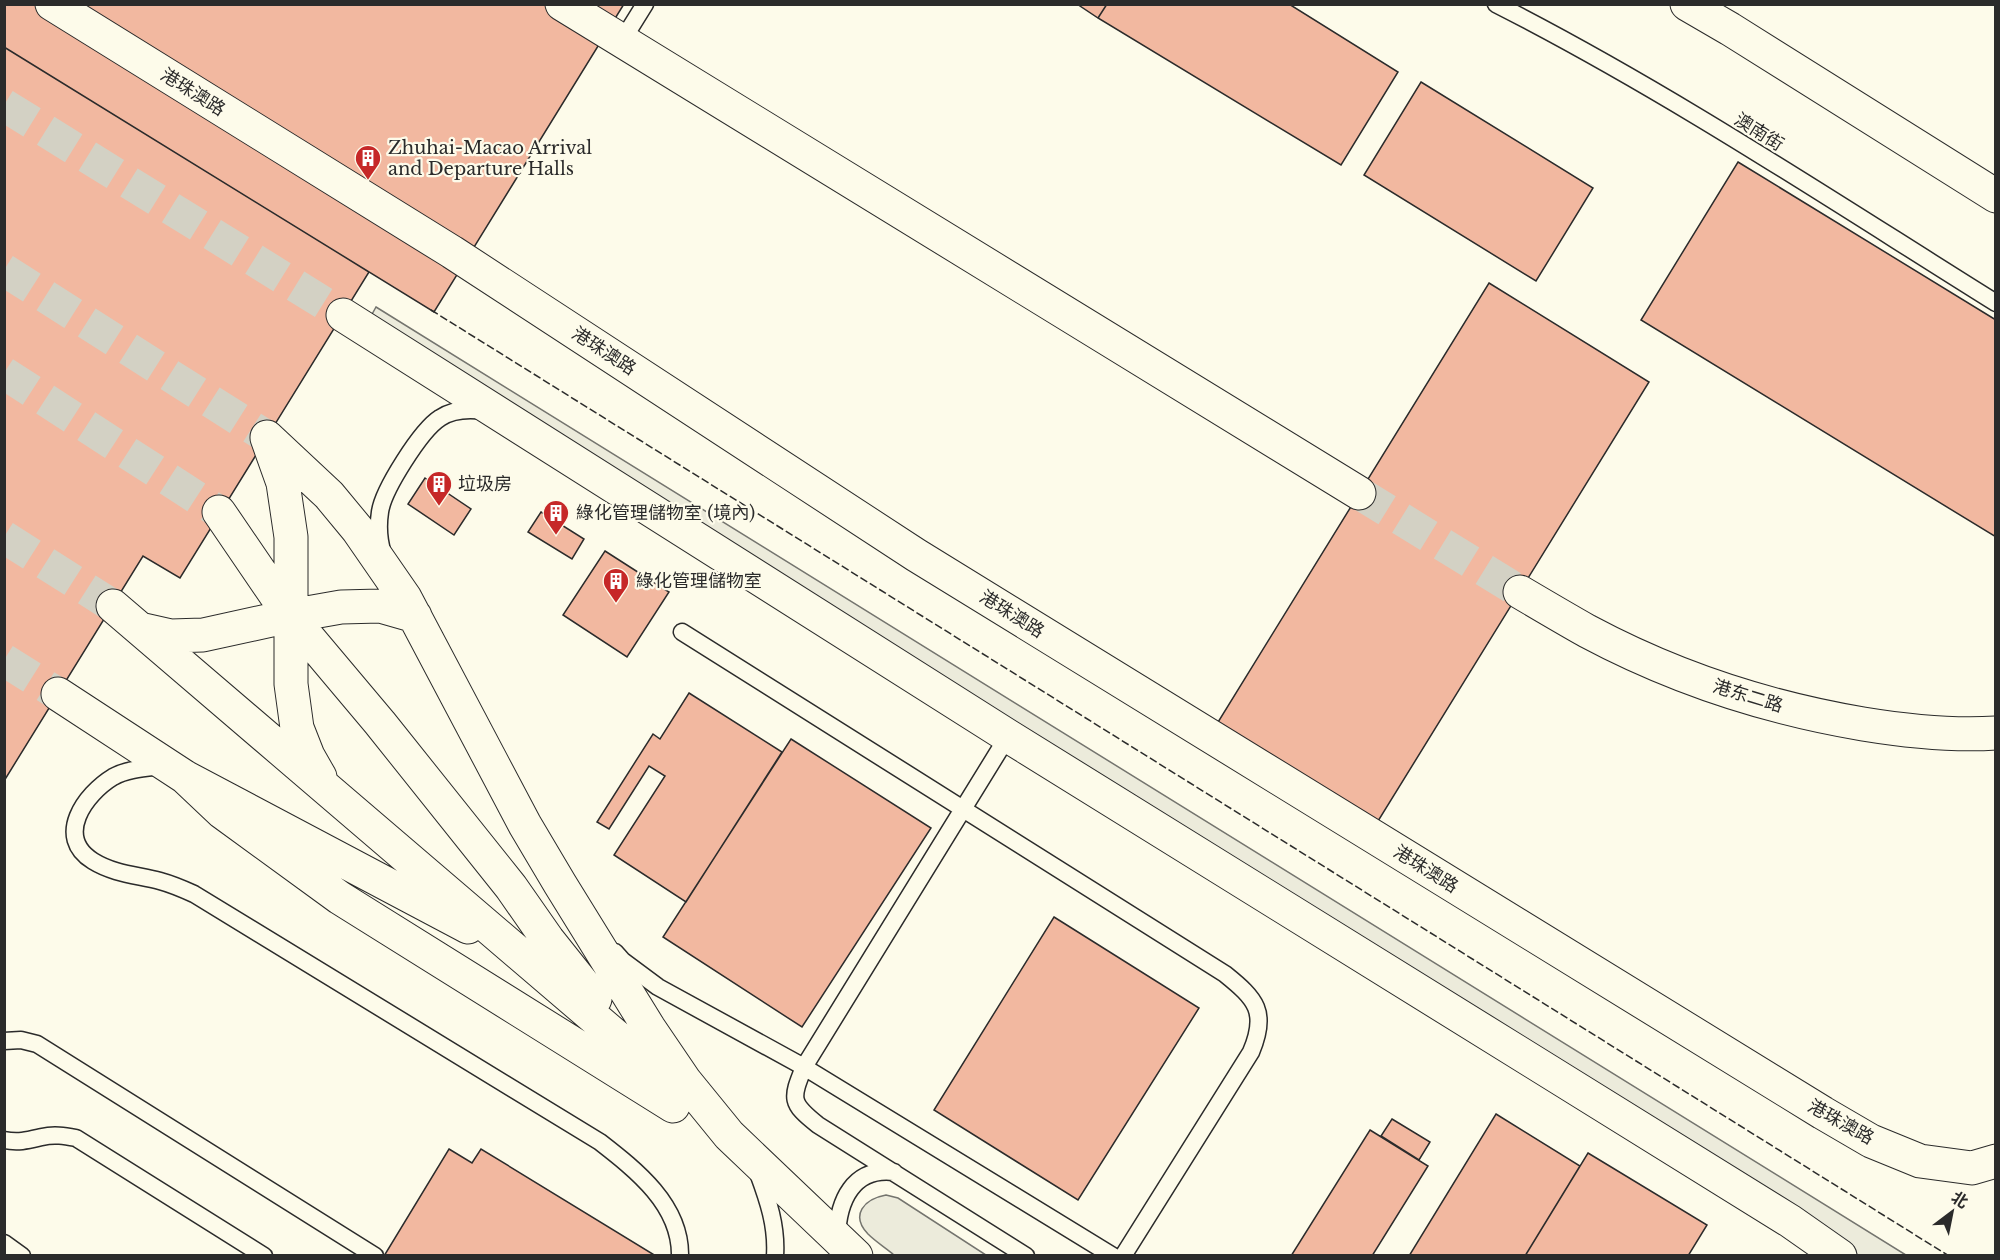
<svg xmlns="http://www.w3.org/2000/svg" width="2000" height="1260" viewBox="0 0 2000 1260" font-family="'Libre Baskerville','Noto Sans SC',serif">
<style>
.green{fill:#ecebdb;stroke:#74746e;stroke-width:1.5}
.building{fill:#f2b8a0;stroke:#2b2b2b;stroke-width:1.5}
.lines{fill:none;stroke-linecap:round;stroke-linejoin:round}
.minor-tunnel{stroke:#d3d1c4;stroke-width:33;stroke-dasharray:33 16;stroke-linecap:butt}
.primary-tunnel{stroke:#d3d1c4;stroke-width:33;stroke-dasharray:33 16;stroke-linecap:butt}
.trunk-tunnel{stroke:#d3d1c4;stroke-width:33;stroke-dasharray:33 16;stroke-linecap:butt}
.service-casing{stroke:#2b2b2b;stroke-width:19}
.minor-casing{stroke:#2b2b2b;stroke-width:35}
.secondary-casing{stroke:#2b2b2b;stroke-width:35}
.primary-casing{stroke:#2b2b2b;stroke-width:35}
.trunk-casing{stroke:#2b2b2b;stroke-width:35}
.service{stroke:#fdfbea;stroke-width:16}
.minor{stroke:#fdfbea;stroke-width:33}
.secondary{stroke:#fdfbea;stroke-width:33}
.primary{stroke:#fdfbea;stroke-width:33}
.trunk{stroke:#fdfbea;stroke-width:33}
.fence{stroke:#2b2b2b;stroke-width:1.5;stroke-dasharray:8 3;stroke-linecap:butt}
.labels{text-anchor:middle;stroke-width:4.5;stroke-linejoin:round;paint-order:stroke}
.street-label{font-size:18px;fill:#2b2b2b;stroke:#fdfbea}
.poi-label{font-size:18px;fill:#2b2b2b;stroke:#fdfbea;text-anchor:start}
</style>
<rect width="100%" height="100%" fill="#fdfbea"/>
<path class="green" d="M376,307L1906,1255H1858L365,327Z
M886,1195L898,1198L986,1255H894C886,1248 876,1242 868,1234C850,1215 864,1199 886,1195Z"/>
<path class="building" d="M4,4H624L434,312L4,47Z
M1077,4H1107L1098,18Z
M1107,4H1289L1398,72L1341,165L1098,18Z
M4,47L369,272L180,578L143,556L4,781Z
M1421,82L1593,188L1536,281L1364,175Z
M1738,162L1996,320V537L1641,320Z
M1489,283L1649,382L1375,826L1215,727Z
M425,478L471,509L454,535L408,504Z
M541,512L584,539L572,559L528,532Z
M605,551L669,592L627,657L563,615Z
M689,693L782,752L686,902L614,855L665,776L649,766L609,829L597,822L653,734L660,739Z
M791,739L931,828L802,1027L663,937Z
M1054,917L1199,1008L1078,1200L934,1110Z
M1496,1114L1580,1166L1525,1256H1409Z
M1392,1119L1430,1142L1419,1160L1381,1136Z
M1370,1130L1428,1166L1372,1256H1291Z
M449,1149L472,1163L481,1149L656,1256H384Z
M1588,1153L1707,1225L1688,1256H1525Z"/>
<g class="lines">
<path class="minor-tunnel" d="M4,105L343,315"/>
<path class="primary-tunnel" d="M4,270L267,437
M4,373L219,512
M4,537L113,606
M4,660L58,694"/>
<path class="trunk-tunnel" d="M1359,493L1520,592"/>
<g class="service-casing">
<path id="service" d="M1496,4C1669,92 1831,200 1996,303
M622,41L645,4
M383,554C379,541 378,525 380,512C383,490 421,430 440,418C453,409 470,409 485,411
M682,632L1225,974C1256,999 1268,1012 1251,1052L1123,1256
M1008,736L804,1067C791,1099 790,1103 818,1125L1026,1256
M163,766C147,768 127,769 113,777C85,794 54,837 93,861C114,874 137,875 160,881C171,884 183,889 194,894L600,1142C636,1170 681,1205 680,1256
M615,952L623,961L658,987L804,1067L1113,1256
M4,1041L21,1040L37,1044L375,1256
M4,1140C19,1143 29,1140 42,1137C54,1134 65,1136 76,1138L264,1256
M758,1173C768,1200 777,1226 775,1256
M837,1237C838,1201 853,1167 894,1172
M4,1243L22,1256"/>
</g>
<g class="minor-casing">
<path id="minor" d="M52,4L452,252L916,555L1823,1113L1871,1141L1920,1161L1972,1168L1996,1161
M343,315L1008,736L1790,1221L1840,1256"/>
</g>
<g class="secondary-casing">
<path id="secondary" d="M1687,4L1730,29L1996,196"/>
</g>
<g class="primary-casing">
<path id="primary" d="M267,437L329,495L358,530L405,598L525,825L560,884L649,1028L685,1081L729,1135L856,1256
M267,438L283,483L291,537V684L297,728L308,756L320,777
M219,512L290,616L380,723L511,887L548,940L595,999
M113,606L674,1086
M140,629L171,636L203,635L290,616L341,607L380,606L415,616
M58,694L185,777L468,927
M185,777L222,812L340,898L673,1106"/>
</g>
<g class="trunk-casing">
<path id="trunk" d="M562,4L1359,493
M1520,592C1542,605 1564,618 1587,631C1673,677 1768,708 1863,724C1906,731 1952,736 1996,733"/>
</g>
<use href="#service" class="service"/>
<use href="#minor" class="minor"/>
<use href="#secondary" class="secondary"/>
<use href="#primary" class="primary"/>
<use href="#trunk" class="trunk"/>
<path class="fence" d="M431,310L1949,1256"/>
</g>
<defs>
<g id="building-pin" transform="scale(1.35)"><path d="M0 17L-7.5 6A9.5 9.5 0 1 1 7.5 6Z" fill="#c62828" stroke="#fdfbea"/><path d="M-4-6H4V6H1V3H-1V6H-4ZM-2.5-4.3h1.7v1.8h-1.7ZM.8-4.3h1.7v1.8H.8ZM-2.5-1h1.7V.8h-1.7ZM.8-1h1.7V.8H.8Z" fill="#fff"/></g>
</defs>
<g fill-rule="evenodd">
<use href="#building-pin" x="368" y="158"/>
<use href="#building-pin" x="439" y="484"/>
<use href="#building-pin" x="556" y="513"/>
<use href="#building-pin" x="616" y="581"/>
</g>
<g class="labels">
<g class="street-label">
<text transform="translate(193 92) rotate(32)" y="6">港珠澳路</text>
<text transform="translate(1759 132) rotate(32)" y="6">澳南街</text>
<text transform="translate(604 351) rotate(33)" y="6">港珠澳路</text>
<text transform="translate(1012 614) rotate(32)" y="6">港珠澳路</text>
<text transform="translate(1748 696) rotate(17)" y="6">港东二路</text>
<text transform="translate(1426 869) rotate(32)" y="6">港珠澳路</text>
<text transform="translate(1841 1122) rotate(29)" y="6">港珠澳路</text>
</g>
<g class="poi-label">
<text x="388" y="154">Zhuhai-Macao Arrival<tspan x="388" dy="21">and Departure Halls</tspan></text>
<text x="458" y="490">垃圾房</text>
<text x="576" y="519">綠化管理儲物室 (境內)</text>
<text x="636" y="587">綠化管理儲物室</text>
</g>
</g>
<rect width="2000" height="1260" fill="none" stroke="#2b2b2b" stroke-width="12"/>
<g transform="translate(1952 1212) rotate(32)" stroke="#fdfbea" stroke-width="4.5" paint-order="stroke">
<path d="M0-4.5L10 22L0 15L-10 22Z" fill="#2b2b2b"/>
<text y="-9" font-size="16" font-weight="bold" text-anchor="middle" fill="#2b2b2b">北</text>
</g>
</svg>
